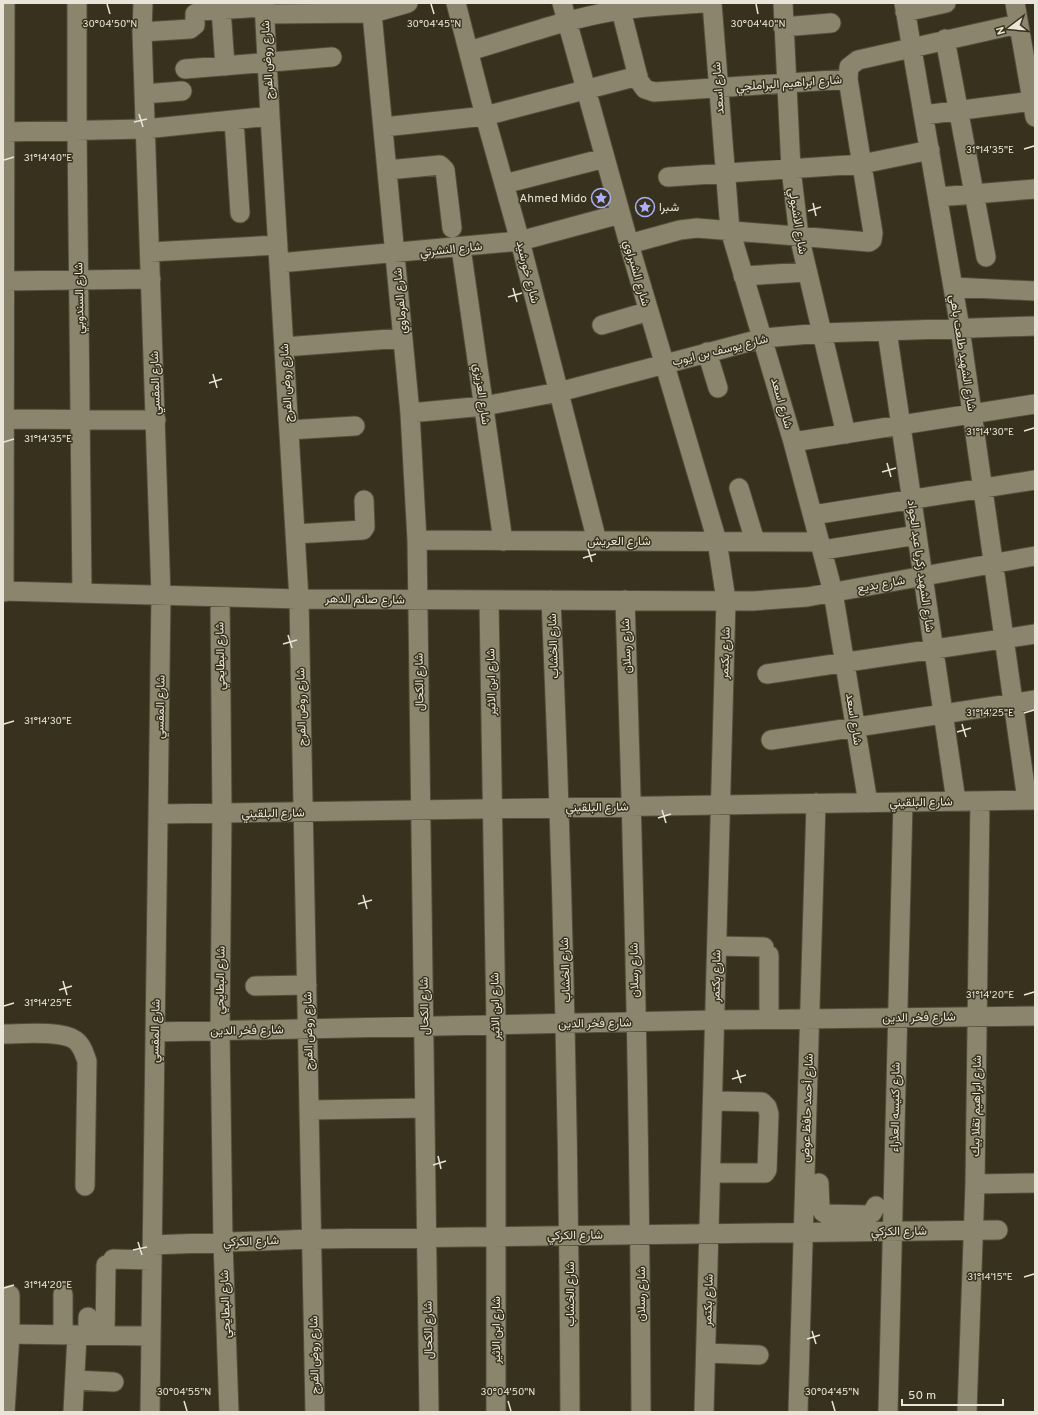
<svg xmlns="http://www.w3.org/2000/svg" width="1038" height="1415" viewBox="0 0 1038 1415" font-family="Overpass,Vazirmatn,sans-serif">
<style>
.lines{fill:none;stroke-linecap:round;stroke-linejoin:round}
.minor-casing{stroke:#534e3c;stroke-width:21}
.minor{stroke:#8b856d;stroke-width:19}
.ticks{fill:none;stroke:#e8e5d8;stroke-width:1.5}
.labels{text-anchor:middle;stroke-width:3;stroke-linejoin:round;paint-order:stroke}
.street-label{font-size:12px;fill:#e8e5d8;stroke:#37311d}
.poi-label{font-size:12px;fill:#e8e5d8;stroke:#37311d;text-anchor:end}
.ticks-label{font-size:10px;text-anchor:middle;fill:#e8e5d8;stroke:#37311d;stroke-width:3;stroke-linejoin:round;paint-order:stroke}
</style>
<rect width="100%" height="100%" fill="#37311d"/>
<g class="lines">
<g class="minor-casing">
<path id="minor" d="M77,3V131L82,593
M143,3L142,32L161,595L150,1412
M264,3L270,116L299,599L315,1412
M371,3L410,413L417,540L429,1412
M456,3L485,116L520,241L597,541
M562,3L629,244L717,541L726,600L704,1412
M712,3L730,230L793,442L833,592L868,803
M783,3L791,169L799,236L846,434
M904,3L960,328L1027,800
M1015,3L1035,117
M221,9L225,66
M621,10L639,81L645,89L654,92L848,79
M905,12L946,3
M265,14L373,13L408,3
M783,27L831,23
M142,32L190,29L195,25V14L200,11L265,7
M945,39L986,257
M469,51C517,37 566,19 615,11C644,6 674,5 703,3
M185,69L332,57
M144,94L182,91
M924,115L1032,101
M234,120L240,213
M384,127L485,116L638,76
M3,132L145,129L270,116
M388,170L440,165L445,170L452,228
M668,177L862,164L930,150
M504,184L605,158
M938,197L1035,189
M629,244L680,230L697,228L869,242L872,240L873,233L848,79L849,67L858,60L1018,24
M461,248L503,541
M150,252L278,245
M279,263L520,241L620,214
M743,276L807,272
M3,281L151,279
M953,287L1035,291
M602,325L649,311
M887,331L956,801
M284,347L403,338
M707,352L718,388
M410,413L484,406L559,392L764,338L822,333L1035,326
M3,419L156,420
M289,430L355,426
M793,442L1035,404
M739,488L755,541
M813,515L1035,480
M295,534L363,530L365,527L364,500
M417,540L820,542
M823,550L917,535
M3,591L299,599L753,601L807,597L1035,556
M4,592L5,3
M220,597L222,813L220,1031L223,1242L229,1412
M489,600L496,1025V1412
M551,600C563,871 569,1141 570,1412
M625,600C634,870 640,1141 641,1412
M767,674L1035,634
M771,740L1035,700
M158,814L1035,800
M717,946L764,947
M255,986L307,985
M769,1019V955
M155,1032L715,1020L1035,1016
M3,1034C20,1034 61,1030 75,1040C82,1045 84,1053 87,1061L85,1186
M309,1110L425,1108
M712,1173H765L767,1170L769,1114L767,1107L762,1102L714,1101
M819,1183L820,1207L823,1212L826,1214L868,1215L872,1213L876,1206
M975,1184L1035,1183
M152,1245L312,1239L998,1230
M113,1259L152,1260
M3,1334L151,1336
M63,1335V1294
M88,1335V1317
M105,1335L106,1265
M706,1353L759,1355
M75,1380L114,1382
M5,1412L10,1334V1295
M73,1412L77,1335
M798,1412L816,803
M888,1412L903,802
M967,1412L975,1184L980,801"/>
</g>
<use href="#minor" class="minor"/>
</g>
<path class="ticks" d="M107,4L110,14M431,4L434,14M756,4L758,14M139,114L143,127M134,122L147,119M1024,149L1034,146M4,160L14,157M813,203L816,216M808,211L821,207M513,288L517,302M508,297L522,293M213,374L217,388M209,383L222,379M1024,431L1034,428M4,442L14,439M887,463L891,477M882,472L896,468M588,549L592,562M583,558L596,554M288,635L292,648M283,644L297,640M1024,713L1034,710M4,724L14,721M962,724L966,737M957,732L971,728M662,810L666,823M658,818L671,814M363,895L367,909M358,904L372,900M63,981L67,995M59,990L72,986M1024,995L1034,992M4,1006L14,1003M737,1070L741,1083M732,1079L746,1075M438,1156L441,1169M433,1165L446,1161M138,1242L142,1255M133,1250L147,1247M1024,1277L1034,1274M4,1288L14,1285M812,1331L816,1344M807,1339L820,1335M184,1401L187,1411M508,1401L511,1411M832,1401L835,1411"/>
<defs>
<g id="sight-ring" transform="scale(1)"><circle r="9.5" fill="#37311d" stroke="#acaffb" stroke-width="1.5"/><path d="M0-6L1.8-2.2L6-1.7L2.9 1.2L3.7 5.4L0 3.3L-3.7 5.4L-2.9 1.2L-6-1.7L-1.8-2.2Z" fill="#acaffb"/></g>
</defs>
<g fill-rule="evenodd">
<use href="#sight-ring" x="601" y="198"/>
<use href="#sight-ring" x="645" y="207"/>
</g>
<g class="labels">
<g class="street-label">
<text transform="translate(267 60) rotate(-93)" y="4">شارع روض الفرج</text>
<text transform="translate(789 83) rotate(-4)" y="4">شارع ابراهيم البراملجي</text>
<text transform="translate(718 88) rotate(-94)" y="4">شارع اسعد</text>
<text transform="translate(798 221) rotate(81)" y="4">شارع الاشبولي</text>
<text transform="translate(451 249) rotate(-6)" y="4">شارع النشرتي</text>
<text transform="translate(528 272) rotate(76)" y="4">شارع خورشيد</text>
<text transform="translate(637 273) rotate(74)" y="4">شارع الشبراوي</text>
<text transform="translate(79 298) rotate(-91)" y="4">شارع السندوبي</text>
<text transform="translate(400 301) rotate(-95)" y="4">شارع الفرماوي</text>
<text transform="translate(720 350) rotate(-14)" y="4">شارع يوسف بن ايوب</text>
<text transform="translate(963 353) rotate(81)" y="4">شارع الشهيد طلعت باهي</text>
<text transform="translate(155 383) rotate(-92)" y="4">شارع المقسي</text>
<text transform="translate(286 383) rotate(-93)" y="4">شارع روض الفرج</text>
<text transform="translate(482 394) rotate(82)" y="4">شارع العزيزي</text>
<text transform="translate(782 403) rotate(74)" y="4">شارع اسعد</text>
<text x="619" y="545">شارع العريش</text>
<text transform="translate(921 566) rotate(82)" y="4">شارع الشهيد زكريا عبد الجواد</text>
<text transform="translate(881 584) rotate(-10)" y="4">شارع بديع</text>
<text transform="translate(365 599) rotate(1)" y="4">شارع صائم الدهر</text>
<text transform="translate(553 646) rotate(-92)" y="4">شارع الخشاب</text>
<text transform="translate(626 646) rotate(-92)" y="4">شارع رسلان</text>
<text transform="translate(725 653) rotate(-88)" y="4">شارع بكتمر</text>
<text transform="translate(220 656) rotate(-91)" y="4">شارع البطايحي</text>
<text transform="translate(419 682) rotate(-91)" y="4">شارع الكحال</text>
<text transform="translate(491 682) rotate(-91)" y="4">شارع ابن الاثير</text>
<text transform="translate(160 707) rotate(-89)" y="4">شارع المقسي</text>
<text transform="translate(301 707) rotate(-91)" y="4">شارع روض الفرج</text>
<text transform="translate(854 719) rotate(81)" y="4">شارع اسعد</text>
<text transform="translate(921 802) rotate(-1)" y="4">شارع البلقيني</text>
<text transform="translate(597 807) rotate(-1)" y="4">شارع البلقيني</text>
<text transform="translate(273 813) rotate(-1)" y="4">شارع البلقيني</text>
<text transform="translate(565 970) rotate(-92)" y="4">شارع الخشاب</text>
<text transform="translate(634 970) rotate(-91)" y="4">شارع رسلان</text>
<text transform="translate(716 976) rotate(-89)" y="4">شارع بكتمر</text>
<text transform="translate(220 980) rotate(-89)" y="4">شارع البطايحي</text>
<text transform="translate(424 1006) rotate(-91)" y="4">شارع الكحال</text>
<text transform="translate(495 1006) rotate(-91)" y="4">شارع ابن الاثير</text>
<text transform="translate(919 1017) rotate(-1)" y="4">شارع فخر الدين</text>
<text transform="translate(595 1023) rotate(-1)" y="4">شارع فخر الدين</text>
<text transform="translate(247 1030) rotate(-1)" y="4">شارع فخر الدين</text>
<text transform="translate(155 1031) rotate(-89)" y="4">شارع المقسي</text>
<text transform="translate(308 1031) rotate(-91)" y="4">شارع روض الفرج</text>
<text transform="translate(976 1106) rotate(-89)" y="4">شارع ابراهيم تقلا بيك</text>
<text transform="translate(895 1107) rotate(-89)" y="4">شارع كنيسه العذراء</text>
<text transform="translate(807 1108) rotate(-88)" y="4">شارع أحمد حافظ عوض</text>
<text transform="translate(899 1231) rotate(-1)" y="4">شارع الكركي</text>
<text transform="translate(575 1235) rotate(-1)" y="4">شارع الكركي</text>
<text transform="translate(251 1241) rotate(-2)" y="4">شارع الكركي</text>
<text transform="translate(570 1294) rotate(-90)" y="4">شارع الخشاب</text>
<text transform="translate(641 1294) rotate(-90)" y="4">شارع رسلان</text>
<text transform="translate(708 1300) rotate(-88)" y="4">شارع بكتمر</text>
<text transform="translate(225 1304) rotate(-92)" y="4">شارع البطايحي</text>
<text transform="translate(428 1330) rotate(-91)" y="4">شارع الكحال</text>
<text transform="translate(496 1330) rotate(-90)" y="4">شارع ابن الاثير</text>
<text transform="translate(314 1355) rotate(-91)" y="4">شارع روض الفرج</text>
</g>
<g class="poi-label">
<text x="587" y="202">Ahmed Mido</text>
<text x="659" y="211" text-anchor="start">شبرا</text>
</g>
</g>
<g class="ticks-label">
<text x="110" y="27">30°04'50"N</text>
<text x="434" y="27">30°04'45"N</text>
<text x="758" y="27">30°04'40"N</text>
<text x="990" y="153">31°14'35"E</text>
<text x="48" y="161">31°14'40"E</text>
<text x="990" y="435">31°14'30"E</text>
<text x="48" y="442">31°14'35"E</text>
<text x="990" y="716">31°14'25"E</text>
<text x="48" y="724">31°14'30"E</text>
<text x="990" y="998">31°14'20"E</text>
<text x="48" y="1006">31°14'25"E</text>
<text x="990" y="1280">31°14'15"E</text>
<text x="48" y="1288">31°14'20"E</text>
<text x="184" y="1395">30°04'55"N</text>
<text x="508" y="1395">30°04'50"N</text>
<text x="832" y="1395">30°04'45"N</text>
</g>
<rect width="1038" height="1415" fill="none" stroke="#e8e5d8" stroke-width="8"/>
<g transform="translate(1010 28) rotate(254)" stroke="#37311d" stroke-width="3" paint-order="stroke">
<path d="M0-3L7 15L0 10L-7 15Z" fill="#e8e5d8"/>
<text y="-6" font-size="11" font-weight="bold" text-anchor="middle" fill="#e8e5d8">N</text>
</g>
<path d="M902 1399v6h101v-6" fill="none" stroke="#e8e5d8" stroke-width="2"/>
<text x="908" y="1399" font-size="12" fill="#e8e5d8" stroke="#37311d" stroke-width="3" paint-order="stroke">50 m</text>
</svg>
